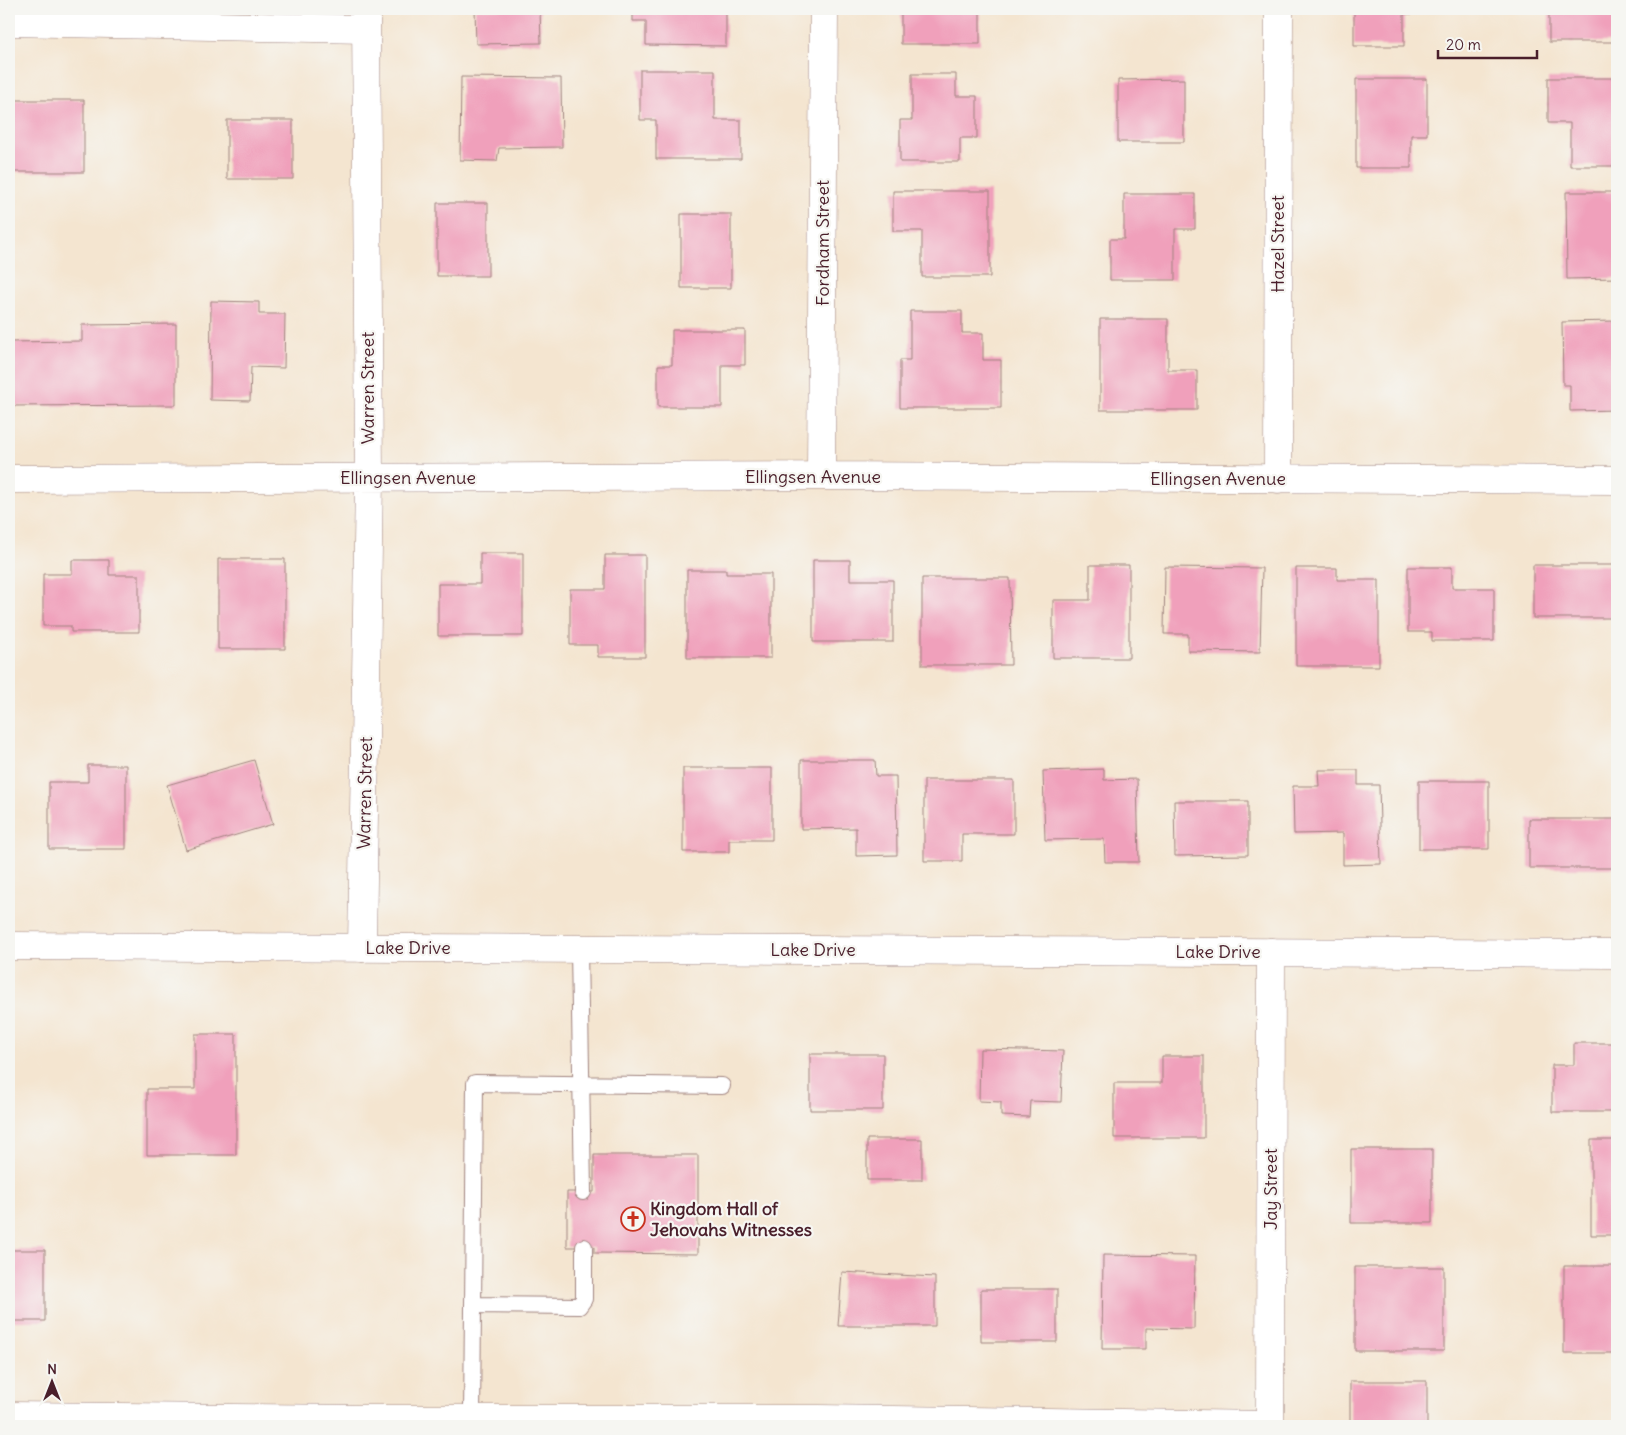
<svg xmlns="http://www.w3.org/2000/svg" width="1626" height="1435" viewBox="0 0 1626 1435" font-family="Delius,sans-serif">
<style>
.building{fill:#f0a0bb}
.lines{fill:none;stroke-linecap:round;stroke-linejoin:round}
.service-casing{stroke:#9f827e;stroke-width:18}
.minor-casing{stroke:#9f827e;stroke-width:29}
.tertiary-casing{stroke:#9f827e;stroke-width:29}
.service{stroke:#fff;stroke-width:16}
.minor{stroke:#fff;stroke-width:28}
.tertiary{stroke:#fff;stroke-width:28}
.labels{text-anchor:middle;stroke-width:4.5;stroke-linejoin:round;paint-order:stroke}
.street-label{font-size:18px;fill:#4a1f2b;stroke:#f6f6f2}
.poi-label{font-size:18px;font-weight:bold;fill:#4a1f2b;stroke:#f6f6f2;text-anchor:start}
</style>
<rect width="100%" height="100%" fill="#f6f6f2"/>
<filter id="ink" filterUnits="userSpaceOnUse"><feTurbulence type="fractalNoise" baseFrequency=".02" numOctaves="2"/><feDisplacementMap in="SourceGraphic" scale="10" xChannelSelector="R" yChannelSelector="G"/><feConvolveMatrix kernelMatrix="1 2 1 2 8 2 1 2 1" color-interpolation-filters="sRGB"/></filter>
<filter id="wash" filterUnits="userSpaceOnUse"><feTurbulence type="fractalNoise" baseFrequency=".0096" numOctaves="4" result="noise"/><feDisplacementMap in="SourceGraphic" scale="20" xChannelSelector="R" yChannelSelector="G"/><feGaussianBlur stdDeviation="1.12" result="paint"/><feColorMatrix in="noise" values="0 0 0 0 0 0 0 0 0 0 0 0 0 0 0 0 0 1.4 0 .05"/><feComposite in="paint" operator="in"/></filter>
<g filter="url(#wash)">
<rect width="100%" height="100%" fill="#f4e5d0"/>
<g id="blocks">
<path class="building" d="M475,9H540L541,43L476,44Z
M633,9H726V46L646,45V21H633Z
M901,9L980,10V44H901Z
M1354,9H1419V14H1404V46H1354Z
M1549,9H1617V42H1549Z
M640,70H715V120H741V159H656V120H640Z
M912,74H956V96H977V138H960V162H900V120H912Z
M461,77L561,78L562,147L499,148L497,161L460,160Z
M1548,78H1617V166H1570V123H1548Z
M1184,79V142H1118V80Z
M1356,79H1427V135H1411V168H1356Z
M9,100H84V172H9Z
M227,120H293V179H227Z
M893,191H990V277H922V231H893Z
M1566,192H1617V278L1567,279Z
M1124,194H1195V229H1175V280H1110V239H1124Z
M437,203H488V276H437Z
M681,214H731V288H681Z
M211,301L259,302V314H285L284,368L251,367L250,401L210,400Z
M910,311H962V333H983V360H1001V408H900V360H910Z
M1100,319H1168V370H1197V410H1100Z
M1617,321V410L1570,411V385H1563L1562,322Z
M176,324V405L9,406V342L82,341V325Z
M672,330H745V365H722V407H658V365H672Z
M480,553H523V636H438V584H480Z
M605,555H645V657H598V645H570V589H605Z
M218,559H285V649H218Z
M72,560H109V575H139V632H71V626H43V574H72Z
M813,560H850V580H893V642H813Z
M1090,565H1129V658H1053V600H1090Z
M1533,565H1617V618H1533Z
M1165,567L1262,568L1260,652L1188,651V634H1164Z
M1408,567H1452V588H1494V641H1432V632H1408Z
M1296,568H1337V580H1379V666H1296Z
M687,570H726V574H771V658H687Z
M922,578H1010L1011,665H922Z
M254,760L273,824L186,850L167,785Z
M801,760H875L876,776H896L897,855L856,856V828L801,829Z
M88,765H126V849H49V782H88Z
M683,768H772V840H729V852H683Z
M1104,769V780L1137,779L1139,862H1105L1104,839L1045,840L1043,771Z
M1318,770H1358V785H1379L1381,864L1343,865V833L1294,834L1293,786H1319Z
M924,780H1014V834H962V861H924Z
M1419,781H1489V849H1419Z
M1174,801H1248V855L1175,856Z
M1529,819H1617V868H1529Z
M195,1034H236V1155H147V1089H195Z
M1574,1043H1617V1112H1552V1065H1574Z
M980,1049L1063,1051L1061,1102L1030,1101L1029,1117L1001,1116V1102L979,1101Z
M810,1054H883V1110H810Z
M1162,1056H1204V1138H1114V1083H1162Z
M867,1139H922V1180H867Z
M1591,1140H1617V1235H1591Z
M1351,1149H1432V1223H1351Z
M594,1155H698V1254L594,1253V1247H567V1192H594Z
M9,1250H45V1321H9Z
M1103,1255L1195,1256L1194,1329L1146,1328V1349H1102Z
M1564,1266H1617V1353H1564Z
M1355,1267H1444V1351H1355Z
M842,1272L935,1277V1326H838Z
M981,1289H1057V1342H981Z
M1350,1381H1427V1426H1350Z"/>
</g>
</g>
<g filter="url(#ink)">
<use href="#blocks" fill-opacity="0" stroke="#9f827e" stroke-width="1"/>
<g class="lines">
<g class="service-casing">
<path id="service" d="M579,949L583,1192
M473,1305L579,1306L584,1299V1247
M472,1419L475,1083L722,1086"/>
</g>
<g class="minor-casing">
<path id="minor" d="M9,22L366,29
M821,476L824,9
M9,479L821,476L1617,480
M1278,479L1279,9
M362,948L369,478L366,9
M9,1416L360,1419H819L1270,1425
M1270,1426L1271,952"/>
</g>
<g class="tertiary-casing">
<path id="tertiary" d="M9,946L1617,954"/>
</g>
<use href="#service" class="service"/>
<use href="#minor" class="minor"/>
<use href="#tertiary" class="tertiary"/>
</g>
</g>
<defs>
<g id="church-ring" transform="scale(1.25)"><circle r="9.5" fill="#f6f6f2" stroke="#c8321e" stroke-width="1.5"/><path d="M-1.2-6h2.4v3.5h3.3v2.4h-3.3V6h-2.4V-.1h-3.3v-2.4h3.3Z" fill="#c8321e"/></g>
</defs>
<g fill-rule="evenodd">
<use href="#church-ring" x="633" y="1219"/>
</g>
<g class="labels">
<g class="street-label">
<text transform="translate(823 243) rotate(-90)" y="6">Fordham Street</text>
<text transform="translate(1278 244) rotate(-90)" y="6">Hazel Street</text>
<text transform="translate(368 388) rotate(-90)" y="6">Warren Street</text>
<text x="813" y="483">Ellingsen Avenue</text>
<text x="408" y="484">Ellingsen Avenue</text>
<text x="1218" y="485">Ellingsen Avenue</text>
<text transform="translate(365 793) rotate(-89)" y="6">Warren Street</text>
<text x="408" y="954">Lake Drive</text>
<text x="813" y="956">Lake Drive</text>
<text x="1218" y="958">Lake Drive</text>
<text transform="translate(1271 1189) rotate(-90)" y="6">Jay Street</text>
</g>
<g class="poi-label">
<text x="650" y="1215">Kingdom Hall of<tspan x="650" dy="21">Jehovahs Witnesses</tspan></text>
</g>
</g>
<rect width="1626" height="1435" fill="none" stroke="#f6f6f2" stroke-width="30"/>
<g transform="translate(52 1382)" stroke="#f6f6f2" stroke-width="4" paint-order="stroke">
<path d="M0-4L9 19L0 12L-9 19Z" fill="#4a1f2b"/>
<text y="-8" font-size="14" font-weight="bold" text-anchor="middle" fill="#4a1f2b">N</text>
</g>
<path d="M1438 50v8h99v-8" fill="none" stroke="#4a1f2b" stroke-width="2.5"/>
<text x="1446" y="50" font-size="15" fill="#4a1f2b" stroke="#f6f6f2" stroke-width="4" paint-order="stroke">20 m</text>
</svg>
